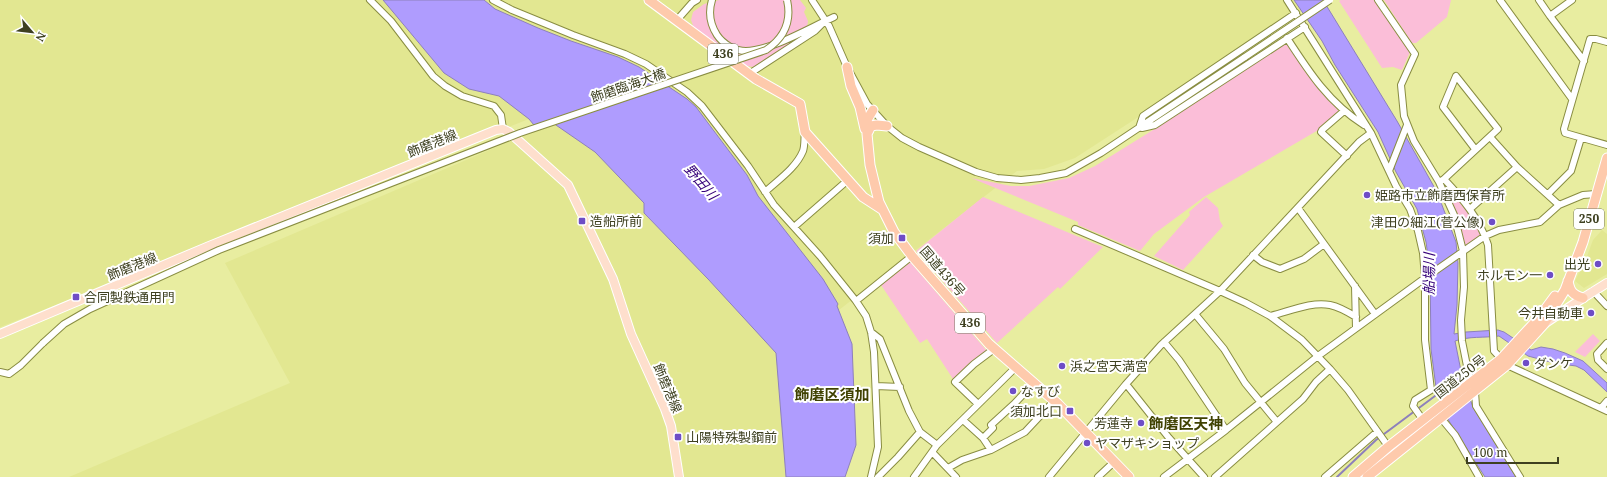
<svg xmlns="http://www.w3.org/2000/svg" width="1607" height="477" viewBox="0 0 1607 477" font-family="'Noto Serif','Noto Sans JP',serif">
<style>
.built{fill:#e2e791}
.green{fill:#fbbed8}
.water{fill:#af9cfe;stroke:#8d80bb}
.lines{fill:none;stroke-linecap:round;stroke-linejoin:round}
.stream{stroke:#8d80bb;stroke-width:2}
.minor-casing{stroke:#898d42;stroke-width:8}
.major-casing{stroke:#fff;stroke-width:10}
.highway-casing{stroke:#fff;stroke-width:11}
.minor{stroke:#fff;stroke-width:6}
.major{stroke:#fedfcd;stroke-width:8}
.highway{stroke:#fecaac;stroke-width:9}
.minor-bridge-casing{stroke:#898d42;stroke-width:8;stroke-linecap:butt}
.minor-bridge{stroke:#fff;stroke-width:6}
.poi-dot{fill:#6e4dc6;stroke:#fff;stroke-width:1.5}
.labels{text-anchor:middle;stroke-width:4;stroke-linejoin:round;paint-order:stroke}
.shield{fill:#fff;stroke:#787963;stroke-width:1}
.shield-label{font-size:12px;font-weight:bold;fill:#3e4020}
.street-label{font-size:13px;fill:#3e4020;stroke:#fff}
.poi-label{font-size:13px;fill:#3e4020;stroke:#fff;text-anchor:start}
.water-label{font-size:14px;font-style:italic;fill:#350079;stroke:#fff}
.quarter-label{font-size:15px;font-weight:bold;fill:#3f4101;stroke:#fff}
</style>
<rect width="100%" height="100%" fill="#e8eda0"/>
<path class="built" d="M0,0H383L469,89L499,96L529,119L0,327Z
M484,0H1294L1302,11L1075,158L1044,169L1017,171L839,310L758,196L747,175L707,120L687,99L639,68L618,57L571,41L538,28L495,9Z
M553,123L595,152L644,203V214L708,279L776,353L786,477H69L290,383L225,263Z
M1602,230L1607,234V274L1584,288L1575,281L1586,259L1593,240Z"/>
<path class="green" d="M719,0H800L806,8L804,12L808,21L806,34L753,67L743,65L694,28L691,20L693,12L704,4Z
M1341,0H1374L1410,52L1402,70L1393,67L1382,68L1339,1Z
M1384,0H1451L1447,17L1416,43H1412Z
M1286,41L1340,113L1320,129L1204,197L1154,234L1140,251L1078,225V222L971,178L1011,186H1029L1069,178L1095,166L1153,130Z
M1445,184L1470,215L1481,235L1466,247L1456,216L1443,186Z
M983,197L1103,247L1060,289L1058,287L997,343L916,251Z
M1206,197L1218,208L1220,221L1223,226L1183,270L1154,256L1190,215L1189,212Z
M910,262L987,351L971,363L956,379H953L927,339L920,343L881,285Z
M1593,334L1600,341L1585,357L1575,352Z"/>
<path class="water" d="M383,0H484L495,9L538,28L571,41L618,57L639,67L687,99L696,107L747,175L758,196L823,279L838,304L837,306L852,344L856,445L845,477H786L776,353L708,279L644,213V203L595,152L553,123L538,130L529,119L499,96L469,89L444,73Z
M1294,0H1323L1397,121L1437,192L1456,242L1458,263L1457,305L1454,334L1466,332L1498,330L1504,332L1531,350L1541,347L1553,349L1565,353L1583,361L1607,383V392L1584,370L1576,366L1554,363L1528,356L1499,336C1484,338 1469,336 1455,341L1463,381L1473,407L1516,477H1485L1449,421L1437,395L1431,349L1430,270L1426,242L1417,209L1396,172L1378,132L1335,65L1322,41Z"/>
<g class="lines">
<path class="stream" d="M1337,477L1376,440L1439,393"/>
<g class="minor-casing">
<path id="minor" d="M370,0L391,21L433,76L445,86L462,96L494,106L501,115L503,129
M493,0L512,10L573,35L625,54L646,64L687,92L702,106L748,166L774,205L820,256L856,301L866,316L871,332L874,352L878,447L871,477
M712,0C708,13 710,24 717,35C723,44 735,51 746,51C773,50 809,28 834,17
M812,0L829,26L847,67L867,104L887,126L902,138L919,147L976,172L997,178L1021,180L1040,178L1066,173L1101,153L1245,57
M1287,0L1371,133L1396,186L1410,209L1418,231L1423,253L1425,278V340L1431,390L1415,400L1413,406L1423,420
M1378,0L1415,54L1401,85L1404,116L1414,141L1439,182L1444,179L1498,129L1456,76L1443,107L1475,149
M1500,0L1572,99
M1539,0L1550,16L1572,0
M1550,16L1584,61
M677,20L692,3L697,0
M1287,38C1309,72 1329,103 1364,125
M1607,42L1596,39H1590L1564,129L1565,133L1607,145
M749,74L815,31L822,24
M1344,111L1322,130L1321,132L1347,156
M1139,128L1143,116L1296,13
M1142,128L1155,125L1305,27
M1490,137L1517,167L1559,205
M1389,171L1407,125
M1444,179C1462,198 1480,219 1488,245L1494,351L1507,365L1607,411
M1439,182L1454,215L1463,251L1464,287L1461,320L1462,341L1468,371L1475,392L1476,406L1520,477
M765,192C778,180 796,168 803,151C805,145 804,138 805,132
M1548,194L1571,171L1581,138
M1298,208L1375,314
M1470,209L1517,167
M794,227L848,180
M1075,229L1220,291L1246,303L1270,316L1302,340L1330,369L1348,390L1390,449
M1253,255L1262,262L1280,269L1304,259L1324,244
M1355,286L1356,328
M1593,291L1607,306
M856,301L912,256
M1195,314L1224,349L1245,383L1277,422
M1270,316C1288,312 1311,301 1330,305C1340,307 1348,312 1356,317
M871,332L880,339L909,411L920,432L937,445
M1164,342L1179,360L1226,430
M1607,343L1597,354L1598,360L1607,369
M0,372L9,374L21,365L43,343
M1126,384L1169,438L1204,477
M876,386L900,387
M978,404L955,382L974,364L994,349
M1601,408L1607,401
M1435,411L1455,435L1479,477
M963,420L983,438L991,450
M983,438L993,428L991,425L1014,404L1034,383
M933,453L956,477
M948,468L962,460L991,450L1025,432L1054,401
M878,477L898,457L920,432
M914,477L937,445L1015,368
M1049,477L1126,384L1161,345L1220,291L1359,142L1371,133
M1098,477L1114,462
M1164,477L1226,430L1318,356L1425,278L1485,236L1499,230L1540,222L1559,205L1583,195L1596,194
M1215,477L1303,399L1316,382L1330,369
M1325,477L1377,432"/>
</g>
<g class="major-casing">
<path id="major" d="M1544,324L1583,298L1607,283
M0,334L209,246L496,130L503,129L509,132L568,185L613,279L631,334L665,409L671,426L679,477"/>
</g>
<g class="highway-casing">
<path id="highway" d="M649,0L756,79L800,104L805,132L863,197L883,210
M847,67L851,86L860,107L865,129
M873,110L867,120V134L870,165L879,202L894,232L912,256L989,344L1058,404L1129,477
M867,134L871,126L877,125L887,126
M1568,281C1570,292 1573,295 1583,298
M1353,477L1388,447L1501,359L1538,319L1555,296
M1367,477L1507,365L1544,324L1565,290L1583,242L1607,158"/>
</g>
<use href="#minor" class="minor"/>
<use href="#major" class="major"/>
<use href="#highway" class="highway"/>
<g class="minor-bridge-casing">
<path id="minor-bridge" d="M1245,57L1330,0
M43,343L64,324L90,309L219,250L520,133L766,50C784,38 792,22 787,0"/>
</g>
<use href="#minor-bridge" class="minor-bridge"/>
</g>
<g class="poi-dot">
<circle cx="1367" cy="195" r="4"/>
<rect x="578" y="217" width="8" height="8" rx="2"/>
<circle cx="1492" cy="222" r="4"/>
<rect x="898" y="234" width="8" height="8" rx="2"/>
<circle cx="1598" cy="264" r="4"/>
<circle cx="1550" cy="275" r="4"/>
<rect x="72" y="293" width="8" height="8" rx="2"/>
<circle cx="1591" cy="313" r="4"/>
<circle cx="1526" cy="363" r="4"/>
<circle cx="1062" cy="366" r="4"/>
<circle cx="1013" cy="391" r="4"/>
<rect x="1066" y="407" width="8" height="8" rx="2"/>
<circle cx="1141" cy="423" r="4"/>
<rect x="674" y="433" width="8" height="8" rx="2"/>
<circle cx="1087" cy="443" r="4"/>
</g>
<g class="labels">
<g class="shield">
<rect x="708" y="44" width="30" height="20" rx="3"/>
<rect x="1574" y="209" width="30" height="20" rx="3"/>
<rect x="955" y="313" width="30" height="20" rx="3"/>
</g>
<g class="shield-label">
<text x="723" y="58">436</text>
<text x="1589" y="223">250</text>
<text x="970" y="327">436</text>
</g>
<g class="street-label">
<text transform="translate(628 85) rotate(-19)" y="5">飾磨臨海大橋</text>
<text transform="translate(432 143) rotate(-22)" y="5">飾磨港線</text>
<text transform="translate(132 266) rotate(-22)" y="5">飾磨港線</text>
<text transform="translate(943 271) rotate(49)" y="5">国道436号</text>
<text transform="translate(1460 376) rotate(-38)" y="5">国道250号</text>
<text transform="translate(668 388) rotate(67)" y="5">飾磨港線</text>
</g>
<g class="poi-label">
<text x="1375" y="200">姫路市立飾磨西保育所</text>
<text x="590" y="226">造船所前</text>
<text x="1484" y="227" text-anchor="end">津田の細江(菅公像)</text>
<text x="894" y="243" text-anchor="end">須加</text>
<text x="1590" y="269" text-anchor="end">出光</text>
<text x="1542" y="280" text-anchor="end">ホルモン一</text>
<text x="84" y="302">合同製鉄通用門</text>
<text x="1583" y="318" text-anchor="end">今井自動車</text>
<text x="1534" y="368">ダンケ</text>
<text x="1070" y="371">浜之宮天満宮</text>
<text x="1021" y="396">なすび</text>
<text x="1062" y="416" text-anchor="end">須加北口</text>
<text x="1133" y="428" text-anchor="end">芳蓮寺</text>
<text x="686" y="442">山陽特殊製鋼前</text>
<text x="1095" y="448">ヤマザキショップ</text>
</g>
<g class="water-label">
<text transform="translate(701 182) rotate(49)" y="5">野田川</text>
<text transform="translate(1429 274) rotate(-89)" y="5">船場川</text>
</g>
<g class="quarter-label">
<text x="832" y="400">飾磨区須加</text>
<text x="1186" y="429">飾磨区天神</text>
</g>
</g>
<g transform="translate(32 32) rotate(118)" stroke="#ffffff" stroke-width="3" paint-order="stroke">
<path d="M0-3L7 15L0 10L-7 15Z" fill="#3e4020"/>
<text y="-6" font-size="11" font-weight="bold" text-anchor="middle" fill="#3e4020">N</text>
</g>
<path d="M1467 457v6h91v-6" fill="none" stroke="#3e4020" stroke-width="2"/>
<text x="1473" y="457" font-size="12" fill="#3e4020" stroke="#ffffff" stroke-width="3" paint-order="stroke">100 m</text>
</svg>
